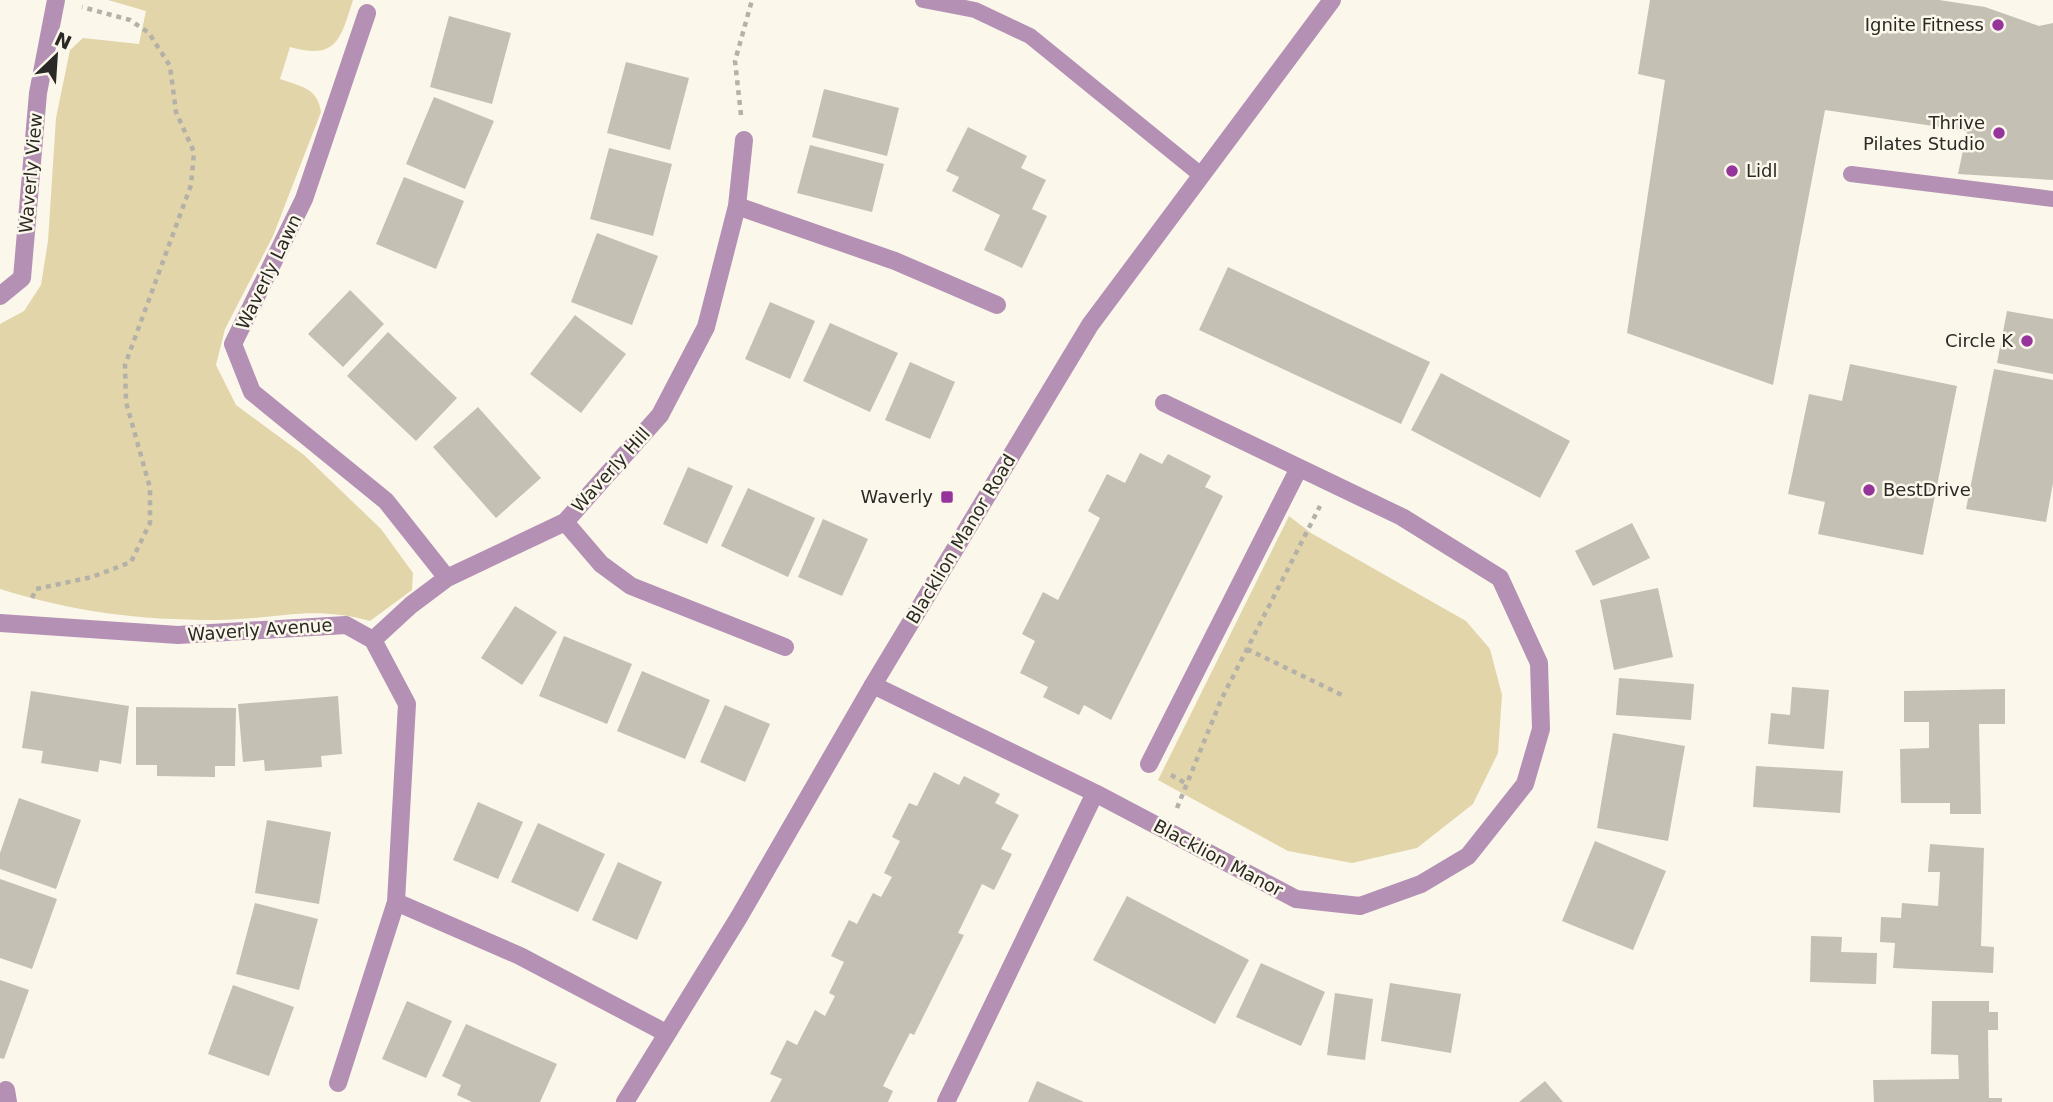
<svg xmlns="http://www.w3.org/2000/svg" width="2053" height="1102" viewBox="0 0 2053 1102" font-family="'DejaVu Sans',sans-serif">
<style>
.green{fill:#e2d5aa}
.building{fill:#c4c0b4}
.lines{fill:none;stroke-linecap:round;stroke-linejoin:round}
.path{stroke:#b4b1a8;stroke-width:4.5;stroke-dasharray:5 5;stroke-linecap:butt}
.service{stroke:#b390b4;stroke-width:16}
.minor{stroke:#b390b4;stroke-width:18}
.tertiary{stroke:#b390b4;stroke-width:18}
.poi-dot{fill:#95349b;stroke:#fbf7eb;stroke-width:2.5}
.labels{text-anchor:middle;stroke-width:5;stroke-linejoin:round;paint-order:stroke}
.poi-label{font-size:18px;fill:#2a2925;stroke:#fbf7eb;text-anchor:end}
.street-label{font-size:18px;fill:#2a2925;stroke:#fbf7eb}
</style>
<rect width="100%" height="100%" fill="#fbf7eb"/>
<path class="green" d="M108,0H353C340,41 336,60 290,47L280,79C300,86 318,88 321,112L273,236L225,329L216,365L236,405L304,455L381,529L413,573L412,590L370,621C310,604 274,620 216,620C138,620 75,612 0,589V324L24,311L41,285L48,241L56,118L70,50L83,38L139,44L146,11Z
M1289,516L1311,533L1466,621L1490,649L1502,695L1498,753L1473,804L1417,848L1352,863L1288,851L1158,780Z"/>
<path class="building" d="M1650,0H1939L1985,7L2039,26L2053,23V180L1958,174L1967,131L1825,110L1773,385L1627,333L1665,80L1638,74Z
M449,16L511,33L492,104L430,87Z
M626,62L689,78L670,150L607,133Z
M824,89L899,108L887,156L812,137Z
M434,97L494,121L465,189L406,164Z
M968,127L1027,156L1021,168L1046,180L1032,209L1047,216L1022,268L984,250L1000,215L952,191L959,177L946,171Z
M810,145L884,164L872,212L797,193Z
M609,148L672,164L653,236L590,219Z
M404,177L464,201L436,269L376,244Z
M597,233L658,256L632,325L571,302Z
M1228,267L1430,362L1401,424L1199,330Z
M350,290L384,324L343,367L308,334Z
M770,302L815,321L790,379L745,359Z
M2007,311L2053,319V374L1997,363Z
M575,315L626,354L581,413L530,374Z
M830,323L898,353L870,412L803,381Z
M388,332L457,398L416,441L347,376Z
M910,362L955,382L930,439L885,420Z
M1850,364L1957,386L1923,555L1818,534L1825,502L1788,494L1809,394L1842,401Z
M1994,369L2053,380V483L2046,522L1966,509Z
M1441,373L1570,441L1540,498L1411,430Z
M478,407L541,478L496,518L433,447Z
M1140,453L1162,464L1168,454L1211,476L1205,487L1223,496L1111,720L1084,705L1079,715L1043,697L1048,687L1020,673L1035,641L1022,634L1043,592L1058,600L1100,518L1088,511L1107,474L1125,483Z
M688,467L733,486L707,544L663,524Z
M748,488L815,518L788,577L721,546Z
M823,519L868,539L842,596L798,577Z
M1632,523L1650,558L1593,586L1575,551Z
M1658,588L1673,657L1614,670L1600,600Z
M515,606L557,632L522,685L481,658Z
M564,636L632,664L607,724L539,696Z
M642,671L710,700L685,759L617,731Z
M1619,678L1694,684L1691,720L1616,715Z
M1792,687L1829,690L1824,749L1768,744L1771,713L1790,715Z
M2005,689V724H1979L1981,814H1950V803H1901L1900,749L1929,748V722H1904V691Z
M31,691L129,706L121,764L100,760L98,772L41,763L43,751L22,748Z
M338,696L342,754L321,756L322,767L265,771L264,760L243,762L238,704Z
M725,705L770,724L745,782L700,762Z
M136,707L236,708L235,766H215V777L157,776V765H136Z
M1613,733L1685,746L1668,841L1597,828Z
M1756,766L1843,771L1840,813L1753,807Z
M934,772L959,785L964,776L1000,794L995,803L1019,815L1001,849L1012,854L994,890L982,884L958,933L964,935L914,1035L910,1033L883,1086L893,1091L888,1102H770L782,1079L770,1074L787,1040L797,1045L815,1010L825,1016L835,996L829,993L844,962L831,956L849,920L857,924L873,893L881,897L892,877L884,873L900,841L892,837L909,803L917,806Z
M19,798L81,820L56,889L0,869V853Z
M478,802L523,822L498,879L453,860Z
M267,820L331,832L319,904L255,893Z
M538,823L605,854L578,912L511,882Z
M1595,841L1666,871L1633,950L1562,921Z
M1930,844L1984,848L1981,946L1994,947L1993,973L1893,968L1895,943L1880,942L1881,917L1901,918L1902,903L1938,906L1940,872H1928Z
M618,862L662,882L637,940L592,920Z
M0,879L57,899L32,969L0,958Z
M1127,896L1249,960L1215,1024L1093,960Z
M255,903L318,919L299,990L236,974Z
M1811,936L1842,937L1841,952L1877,953L1876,984L1810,982Z
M1261,963L1325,992L1301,1046L1236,1017Z
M0,980L29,990L4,1059L0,1058Z
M1390,983L1461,994L1451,1053L1381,1041Z
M233,985L294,1007L269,1076L208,1054Z
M1335,993L1373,999L1365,1060L1327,1055Z
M407,1001L452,1021L426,1078L382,1059Z
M1932,1001H1989V1012H1998V1030H1988L1989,1098H2002V1102H1874L1873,1080L1959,1079L1958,1055L1931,1054Z
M466,1024L557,1064L540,1102H472L457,1095L461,1085L442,1076Z
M1037,1081L1084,1102H1028Z
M1545,1081L1563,1102H1519Z"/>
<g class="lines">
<path class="path" d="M741,115L735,61L752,0
M32,598L36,589L92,577L131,562L150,523V488L126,402L125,365L191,185L194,152L176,112L170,66L149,33L130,20L82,7
M1247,649L1344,696
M1171,775L1187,784
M1177,808L1221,700L1320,506"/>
<path class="service" d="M923,0L975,10L1030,36L1201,175
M1851,174L2053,199"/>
<path class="minor" d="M367,13L304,199L233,344L252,392L386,501L447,578
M737,206L895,261L997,305
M0,296L22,278L38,93L56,0
M565,522L601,564L631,586L785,647
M0,623L178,635L346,625L373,640L407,704L396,902L338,1083
M373,640L411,605L447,578L565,522L660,415L706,327L737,206L744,140
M873,685L1095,793L1296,899L1360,906L1421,884L1468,856L1525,784L1541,729L1539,663L1500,578L1402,517L1164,403
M1149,764L1299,468
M396,902L520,956L666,1033
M6,1090L8,1102
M946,1102L1095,793"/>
<path class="tertiary" d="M625,1102L739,917L873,685L1090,325L1332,0"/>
</g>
<g class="poi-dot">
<circle cx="1998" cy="25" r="7"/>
<circle cx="1999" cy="133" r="7"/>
<circle cx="1732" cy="171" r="7"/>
<circle cx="2027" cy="341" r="7"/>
<circle cx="1869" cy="490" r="7"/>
<rect x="940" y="490" width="14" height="14" rx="3.5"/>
</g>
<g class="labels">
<g class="poi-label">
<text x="1984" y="31">Ignite Fitness</text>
<text x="1985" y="129">Thrive<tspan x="1985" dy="21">Pilates Studio</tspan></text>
<text x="1746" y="177" text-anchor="start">Lidl</text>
<text x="2013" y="347">Circle K</text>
<text x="1883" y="496" text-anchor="start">BestDrive</text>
<text x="933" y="503">Waverly</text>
</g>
<g class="street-label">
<text transform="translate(31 173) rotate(-85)" y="6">Waverly View</text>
<text transform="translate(269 272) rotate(-64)" y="6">Waverly Lawn</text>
<text transform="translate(611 470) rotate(-48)" y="6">Waverly Hill</text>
<text transform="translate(961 539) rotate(-59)" y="6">Blacklion Manor Road</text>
<text transform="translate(260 630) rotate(-4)" y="6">Waverly Avenue</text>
<text transform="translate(1218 858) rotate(28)" y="6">Blacklion Manor</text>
</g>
</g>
<g transform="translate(56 56) rotate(25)" stroke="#fbf7eb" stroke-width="5" paint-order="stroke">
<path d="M0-5L12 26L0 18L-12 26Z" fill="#2a2925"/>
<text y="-10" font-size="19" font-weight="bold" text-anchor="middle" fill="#2a2925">N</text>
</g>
</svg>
